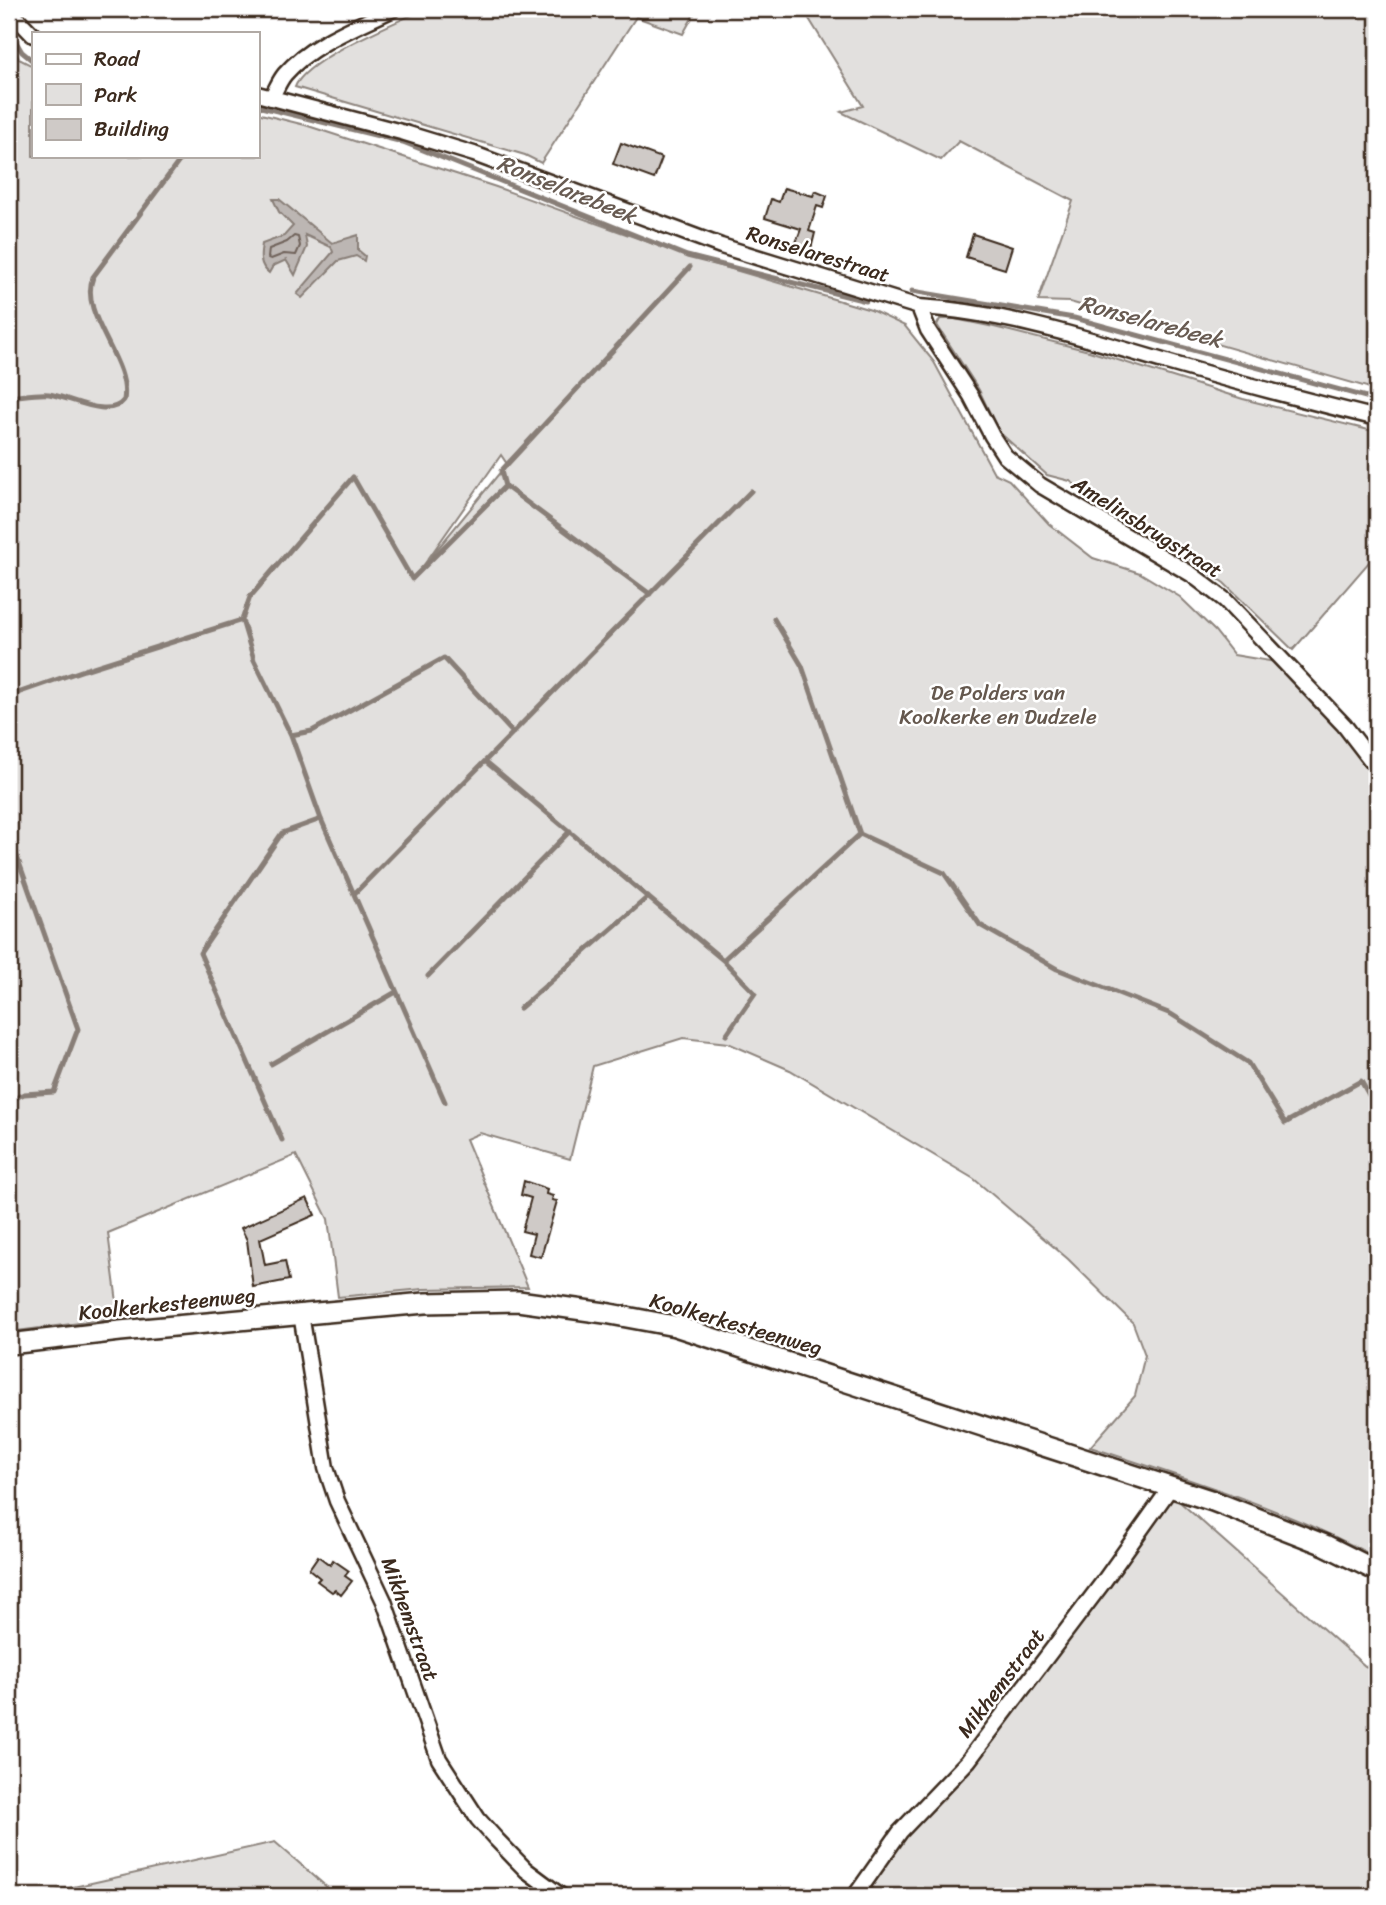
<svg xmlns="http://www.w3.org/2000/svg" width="1386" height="1905" viewBox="0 0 1386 1905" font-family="Sriracha,sans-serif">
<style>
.green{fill:#e2e0de;stroke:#8e857e;stroke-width:2;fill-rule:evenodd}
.water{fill:#bcb6b3;stroke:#887e77;stroke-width:2}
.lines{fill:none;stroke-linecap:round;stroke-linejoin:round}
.shore{stroke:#6f625a;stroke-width:2}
.stream{stroke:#887e77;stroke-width:5}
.building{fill:#cfcac7;stroke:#3b2a1e;stroke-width:2}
.minor-casing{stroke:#3b2a1e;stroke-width:19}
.secondary-casing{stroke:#3b2a1e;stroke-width:24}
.minor{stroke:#fff;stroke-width:14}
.secondary{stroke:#fff;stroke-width:19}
.labels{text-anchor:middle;stroke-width:5;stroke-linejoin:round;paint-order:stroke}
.street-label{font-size:21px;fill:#3b2a1e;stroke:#fff}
.park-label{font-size:21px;fill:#65584e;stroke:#fff}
.water-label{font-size:23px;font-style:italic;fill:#685b52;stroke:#fff}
</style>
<rect width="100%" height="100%" fill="#fff"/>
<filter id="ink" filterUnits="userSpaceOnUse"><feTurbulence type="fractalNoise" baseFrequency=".0143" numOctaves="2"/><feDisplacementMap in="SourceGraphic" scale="14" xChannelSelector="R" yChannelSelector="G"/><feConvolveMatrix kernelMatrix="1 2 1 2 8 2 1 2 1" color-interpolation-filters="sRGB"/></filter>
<g filter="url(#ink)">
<path class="green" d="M425,9H697L683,34L636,17L541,163L525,155L295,87C305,59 395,23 425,9Z
M803,9H1377V390L1070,302L1038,301L1073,201L959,141L941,160L841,112L863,106Z
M9,41L19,59L33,66V156H257V113L305,125L496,187L687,256L871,310L905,326L934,362L994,473L1009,480L1049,524L1093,558L1140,573L1180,597L1215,631L1234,655L1282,663L1377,773V1558C1286,1509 1188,1479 1090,1447L1135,1396L1145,1355L1133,1323L1068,1259L974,1179L790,1070L728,1043L683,1038L593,1066L570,1159L480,1133L466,1139L528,1287L423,1289L338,1297L328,1219L296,1155L108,1233L119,1318L9,1332ZM501,455L507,464L421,569Z
M940,319H955L994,327L1089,351L1243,399L1377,432V553L1293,650L1224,583L1164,542L1109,511L1070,481L1047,475L999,432L979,390L937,325Z
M1172,1495L1365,1666L1377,1670V1896H860L890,1852Z
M275,1842L337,1896H33Z"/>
<path class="water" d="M273,199H279L332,243L358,235V250L365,256L364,261L356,256L338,261L302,298L297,294L333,252L331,247L305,235L307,247L295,275L286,260L273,266L269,273C259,265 260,256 262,244L284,236L293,226L279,212Z"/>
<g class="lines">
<path class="shore" d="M294,236L298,237L300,246L296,255L284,254L271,259L268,258L269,249L287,242Z"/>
<path class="stream" d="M9,30L22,52L33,61
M257,106L403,142L687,256L866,301
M912,291L1074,318L1377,400
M9,397C22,396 36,393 49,394C70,397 109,420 124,400C131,360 78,315 93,277L183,156
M650,594L505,486L501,471L690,267
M774,619L802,666L860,834L944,873L980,925L1057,969L1171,1014L1248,1063L1285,1123L1361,1081L1377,1109
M242,620L250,597L353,477L412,579L505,486
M9,696L84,670L242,620L254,660L291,735L321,819L445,1102
M291,735L312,731L444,658L513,733
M485,761L723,960
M9,834L78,1029L54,1092L24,1094L9,1101
M354,894L751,491
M428,976L570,831
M520,1008L648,897
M726,1035L755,993L723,960L860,834
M271,1064L396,992
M282,1140L200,953L282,833L321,819"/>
</g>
<path class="building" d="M621,143L662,158L654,179L613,164Z
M784,188L813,196L815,191L827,196L823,208L817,206L809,231L815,233L810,253L794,248L801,229L765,218L771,199L779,202Z
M973,234L1012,247L1005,269L966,257Z
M524,1181L547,1189L546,1194L553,1196L552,1200L557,1201L541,1257L529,1254L534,1234L522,1231L531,1198L521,1195Z
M307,1198L315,1215L260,1239L265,1265L285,1261L289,1280L253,1287L247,1240L241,1228Z
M318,1556L330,1565L333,1560L349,1571L345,1576L352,1581L341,1595L335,1590L332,1592L317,1581L320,1578L309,1569Z"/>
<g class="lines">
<g class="minor-casing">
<path id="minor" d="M9,10L33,35
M257,94L405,133L474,154L721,246L919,307C1005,312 1088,339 1170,363C1239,383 1308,401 1377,418
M271,98C276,90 279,81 285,74C312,43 357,27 393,9
M919,307L928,330L971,396L992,436L1005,456L1040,485L1191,574L1225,600L1344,725L1377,768
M301,1314L326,1468L337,1501L384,1601L439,1759L478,1819L496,1839L526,1870L561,1896
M855,1896L900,1832L968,1761L1104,1581L1171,1487"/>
</g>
<g class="secondary-casing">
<path id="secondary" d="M9,1344L120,1331L425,1303L518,1301L605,1313L675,1326L1213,1501L1325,1545L1377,1571"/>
</g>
<use href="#minor" class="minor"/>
<use href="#secondary" class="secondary"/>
</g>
</g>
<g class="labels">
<g class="street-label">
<text transform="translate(818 254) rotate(17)" y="7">Ronselarestraat</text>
<text transform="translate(1147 527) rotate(32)" y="7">Amelinsbrugstraat</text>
<text transform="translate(167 1304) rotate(-6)" y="7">Koolkerkesteenweg</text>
<text transform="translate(736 1324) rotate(16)" y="7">Koolkerkesteenweg</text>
<text transform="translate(410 1619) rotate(70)" y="7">Mikhemstraat</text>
<text transform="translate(1001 1683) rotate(-53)" y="7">Mikhemstraat</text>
</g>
<g class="park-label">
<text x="998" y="700">De Polders van<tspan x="998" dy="24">Koolkerke en Dudzele</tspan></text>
</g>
<g class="water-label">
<text transform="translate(567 189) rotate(22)" y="8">Ronselarebeek</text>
<text transform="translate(1151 321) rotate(15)" y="8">Ronselarebeek</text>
</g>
</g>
<rect width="1386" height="1905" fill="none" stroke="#fff" stroke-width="35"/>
<rect x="18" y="18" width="1351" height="1870" fill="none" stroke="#3b2a1e" stroke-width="2.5" filter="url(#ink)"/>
<rect x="32" y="32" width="228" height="126" fill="#ffffff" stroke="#b1aaa5" stroke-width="2"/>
<rect x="46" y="54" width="35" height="10" fill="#ffffff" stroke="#b1aaa5" stroke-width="2"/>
<text x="94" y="66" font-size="21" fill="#3b2a1e">Road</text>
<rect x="46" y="84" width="35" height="21" fill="#e2e0de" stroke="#b1aaa5" stroke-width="2"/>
<text x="94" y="102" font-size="21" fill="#3b2a1e">Park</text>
<rect x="46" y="119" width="35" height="21" fill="#cfcac7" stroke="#b1aaa5" stroke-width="2"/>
<text x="94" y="136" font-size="21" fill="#3b2a1e">Building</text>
</svg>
